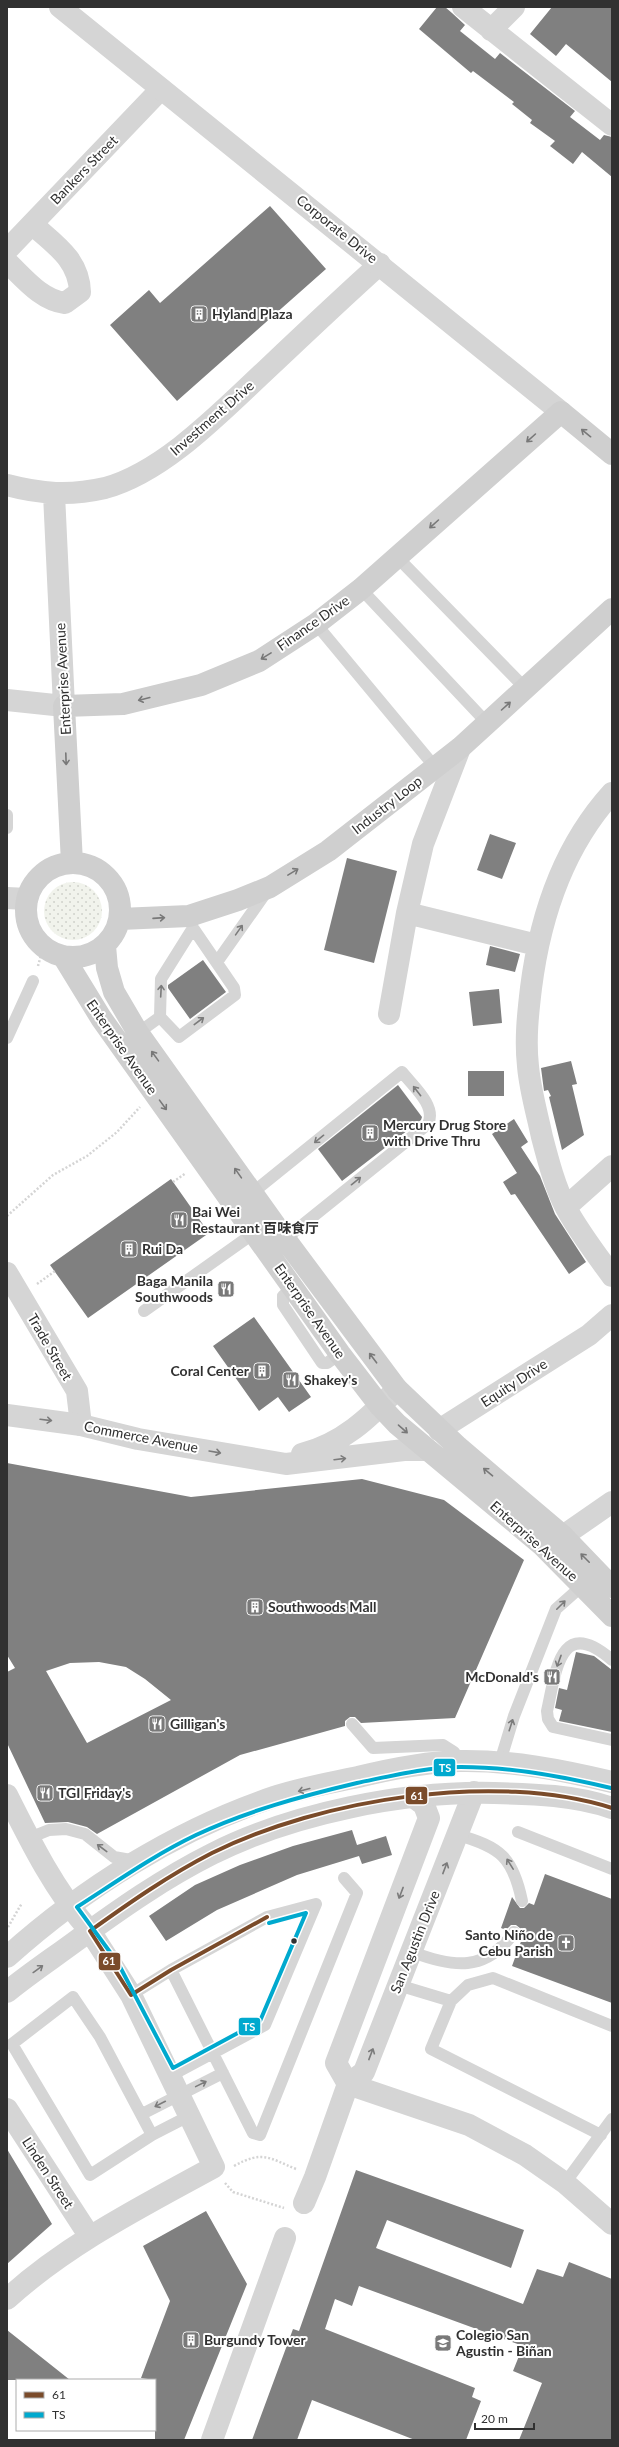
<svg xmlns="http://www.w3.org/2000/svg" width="619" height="2447" viewBox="0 0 619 2447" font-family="Lato,'Noto Sans SC',sans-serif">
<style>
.grass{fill:url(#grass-dots)}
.building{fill:#808080;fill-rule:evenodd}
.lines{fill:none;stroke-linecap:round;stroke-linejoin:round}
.path{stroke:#d4d4d4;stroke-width:2.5;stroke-dasharray:2 2;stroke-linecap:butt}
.service{stroke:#d5d5d5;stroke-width:12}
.minor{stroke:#d5d5d5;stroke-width:22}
.tertiary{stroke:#d5d5d5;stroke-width:22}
.secondary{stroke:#cfcfcf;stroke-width:22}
.bus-1-casing{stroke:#fff;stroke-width:7}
.bus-2-casing{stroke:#fff;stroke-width:7}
.bus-1{stroke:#7a4b2a;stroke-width:4}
.bus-2{stroke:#00a9ce;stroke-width:4}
.oneway{stroke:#787878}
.oneway2{stroke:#7b7b7b}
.bus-dot{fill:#313131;stroke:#fff;stroke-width:1.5}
.labels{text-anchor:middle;stroke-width:4;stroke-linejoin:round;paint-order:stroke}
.street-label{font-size:14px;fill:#313131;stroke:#fff}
.poi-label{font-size:14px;font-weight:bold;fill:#313131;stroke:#fff;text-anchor:start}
.line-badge{stroke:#fff;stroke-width:1.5}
.badge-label{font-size:11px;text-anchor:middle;font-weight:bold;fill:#fff}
</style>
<defs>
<pattern id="grass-dots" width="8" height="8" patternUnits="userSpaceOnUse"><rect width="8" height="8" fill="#f1f3ec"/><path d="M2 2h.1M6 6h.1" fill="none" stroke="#cfd1cb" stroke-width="1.8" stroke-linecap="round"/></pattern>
</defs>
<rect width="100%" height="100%" fill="#fff"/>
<path class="grass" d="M44 911a29 29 0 1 1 58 0a29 29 0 1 1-58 0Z"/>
<path class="building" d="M437,7H445L452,13L465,25L460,31L495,59L500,53L575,111L570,117L600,140L604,135L612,137V177L582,152L573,164L550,146L555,141L530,123L532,120L512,104L514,102L473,71L471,73L419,29Z
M552,7H612V82L566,44L556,56L530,34Z
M270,206L326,269L177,401L110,325L149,290L160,303Z
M490,834L516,843L502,879L477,870Z
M347,858L397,871L374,963L324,950Z
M490,946L520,954L515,972L486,965Z
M203,960L226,992L190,1019L168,988V985Z
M499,989L502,1023L473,1026L469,992Z
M571,1061L577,1084L572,1085L584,1135L562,1150L549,1097L551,1096L548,1090L544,1091L541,1068Z
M468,1071H504V1096H468Z
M398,1085L422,1117L421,1120L342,1181L318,1149Z
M514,1119L528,1142L521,1147L540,1176L555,1214L586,1262L569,1274L515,1194L511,1195L503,1182L517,1173L492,1134Z
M171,1179L209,1233L88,1318L50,1265Z
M254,1317L311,1397L289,1412L278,1397L259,1411L213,1346Z
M7,1463L191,1497L362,1479L444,1500L524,1560L455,1718L361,1723L355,1717H350L345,1721V1726L240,1755L97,1834L87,1827L68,1822L45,1823L7,1743V1672L15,1668L7,1655ZM99,1662L126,1667L145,1679L171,1700L87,1743L46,1671L70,1663Z
M576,1652L594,1656L612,1670V1732L559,1721L562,1710L555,1708L559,1688L567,1690Z
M352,1830L357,1845L386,1836L392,1855L362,1864L359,1856L297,1875L217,1910L166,1941L149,1916L195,1885L240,1865L293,1846Z
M545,1874L612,1899V2003L512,1966L523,1936L521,1935V1929L516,1925H511L506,1930L501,1928L512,1897L520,1908H524L529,1903L534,1905Z
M7,2149L52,2224L7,2264Z
M356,2170L524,2230L511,2268L387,2220L376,2248L523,2304L537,2269L563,2277L569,2262L612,2279V2440H519L542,2383L513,2371L523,2346L359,2286L352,2306L335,2299L325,2329L475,2388L472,2397L481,2401L466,2440H415L312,2400L297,2440H252L293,2329L299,2331Z
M206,2211L247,2284L184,2440H155V2380L141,2378L170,2301L143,2246Z
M7,2330L70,2380H7Z"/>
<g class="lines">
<path class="path" d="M38,966L41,955
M173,1182L186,1173
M7,1216L53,1175L87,1156L117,1132L140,1107
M37,1284L55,1271
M8,1927L22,1903
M234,2166C263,2150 269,2158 296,2169
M225,2183L233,2192L284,2208"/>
<path class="service" d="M397,557L525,688
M361,589L487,723
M316,624L435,767
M7,815V828
M217,962L267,891
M160,1017L179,1037L235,995L234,988L193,928
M138,1033L160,1017L161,979L193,928L191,922
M7,1038L33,981
M252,1193L402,1072C413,1086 437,1106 428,1124L285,1239
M293,1287L283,1296V1305L322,1363H327L340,1354
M144,1311L254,1233
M612,1660C560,1615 556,1671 547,1711L548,1719L553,1727L612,1740
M352,1724L373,1748L443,1745L454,1752L459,1761
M500,1762L514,1716L556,1609L583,1585
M518,1832L612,1869
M458,1835C500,1847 513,1857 522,1901
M29,1838L49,1830L66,1829L85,1834L114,1857L136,1861
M412,1952C452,1967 486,1973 514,1932
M171,1970L253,2133L260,2135L357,1893L344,1878
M398,1985L451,2001
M131,1995L171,1970L267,1917L316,1904L265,2025L170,2076
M73,1997L100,2037L152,2135L90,2175L12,2044Z
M142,2114L223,2073
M152,2135L189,2116
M601,2135L431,2049L451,2001L468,1985L493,1978L612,2026
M565,2183L612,2119"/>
<path class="minor" d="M463,7L612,125
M491,30L514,7
M7,250L161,89
M7,262C24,278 41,300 65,303L80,292C79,259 54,244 32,224
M7,485C41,494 70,496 105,488C164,472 221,412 265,371C303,335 341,299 380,264
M7,700L64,706L54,494
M612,793C563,847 540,917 531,988C528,1013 525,1040 528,1066C530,1090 537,1113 542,1137C548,1160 555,1187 566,1208C579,1232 596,1254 612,1276
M407,913L537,945
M389,1014L407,913L423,844L460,748
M566,1207L612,1166
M7,1273L77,1391L81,1425
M439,1430L589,1335L612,1315
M563,1536L612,1502
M348,2084L336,2063L429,1818L424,1805L412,1796
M348,2084L469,2125L525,2155L565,2183L612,2224
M7,2109L90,2237
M304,2203L315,2177L348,2084L364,2072L474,1792
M7,2299C67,2244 143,2206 214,2167L131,1995L90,1931
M212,2440L285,2238"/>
<path class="tertiary" d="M60,7L561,412
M7,898L27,899
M7,1415L81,1425L138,1439L286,1464L404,1450H427
M302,1454C342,1444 369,1418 397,1389
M7,1795C31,1843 55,1891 90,1931
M7,1957C84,1888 176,1830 274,1797C301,1788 330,1783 358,1777C391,1769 425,1762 459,1761C510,1760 562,1770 612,1782
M7,1992C29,1974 53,1958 76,1941C120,1909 164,1878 212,1854C293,1813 405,1791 494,1793C534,1794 575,1795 612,1808"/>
<path class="secondary" d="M26 910a47 47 0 1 1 94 0a47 47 0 1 1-94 0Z
M72,863L64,706L123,704L201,685L259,661L316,624L361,589L561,412L612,454
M120,919L189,916L238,900L270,887L328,851L460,748L612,609
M105,946L107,968L114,992L138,1033L285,1239L397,1389L458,1447L563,1536L612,1587
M63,956L101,1018L340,1354L380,1406L397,1424L542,1545L612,1616"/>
<g class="bus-1-casing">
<path id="bus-1" d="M267,1917L171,1970L131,1995L90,1931C129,1903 169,1875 212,1853C321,1799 495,1771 612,1808"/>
</g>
<g class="bus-2-casing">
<path id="bus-2" d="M269,1923L306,1913L260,2021L173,2068L118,1963L77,1907C116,1882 154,1855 196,1835C247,1811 302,1796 357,1783C391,1776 426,1767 461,1767C512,1767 561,1776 611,1788"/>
</g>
<use href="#bus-1" class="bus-1"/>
<use href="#bus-2" class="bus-2"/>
</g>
<defs><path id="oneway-shaft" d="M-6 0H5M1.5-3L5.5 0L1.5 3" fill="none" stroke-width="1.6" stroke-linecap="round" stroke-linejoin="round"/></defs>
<g class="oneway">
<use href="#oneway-shaft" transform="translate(586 433) rotate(-141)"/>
<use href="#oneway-shaft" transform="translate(531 438) rotate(138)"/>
<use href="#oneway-shaft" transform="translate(434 524) rotate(138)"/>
<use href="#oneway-shaft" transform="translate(266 656) rotate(148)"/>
<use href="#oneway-shaft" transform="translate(144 699) rotate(166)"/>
<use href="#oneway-shaft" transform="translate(506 706) rotate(-42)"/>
<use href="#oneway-shaft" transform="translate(66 759) rotate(88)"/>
<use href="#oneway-shaft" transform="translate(293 872) rotate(-31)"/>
<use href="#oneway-shaft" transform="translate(159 918) rotate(-4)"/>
<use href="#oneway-shaft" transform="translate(155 1056) rotate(-126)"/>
<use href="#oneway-shaft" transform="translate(163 1105) rotate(54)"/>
<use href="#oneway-shaft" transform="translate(238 1173) rotate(-125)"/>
<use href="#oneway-shaft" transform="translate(373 1358) rotate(-127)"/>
<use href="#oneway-shaft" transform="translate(403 1429) rotate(41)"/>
<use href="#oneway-shaft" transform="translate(488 1472) rotate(-140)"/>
<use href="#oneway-shaft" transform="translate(585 1558) rotate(-135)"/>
</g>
<g class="oneway2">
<use href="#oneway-shaft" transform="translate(239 930) rotate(-55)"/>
<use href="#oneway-shaft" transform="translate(161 991) rotate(-87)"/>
<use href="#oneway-shaft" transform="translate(199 1021) rotate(-37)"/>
<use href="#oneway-shaft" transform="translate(417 1091) rotate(-128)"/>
<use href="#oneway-shaft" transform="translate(319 1139) rotate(141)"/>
<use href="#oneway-shaft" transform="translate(356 1181) rotate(-39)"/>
<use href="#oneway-shaft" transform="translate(46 1420) rotate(7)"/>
<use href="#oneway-shaft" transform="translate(215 1452) rotate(10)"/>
<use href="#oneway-shaft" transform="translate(340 1459) rotate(-7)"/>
<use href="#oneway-shaft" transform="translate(561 1605) rotate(-45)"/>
<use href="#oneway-shaft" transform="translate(559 1661) rotate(110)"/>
<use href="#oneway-shaft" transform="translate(511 1725) rotate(-72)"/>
<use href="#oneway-shaft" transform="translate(304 1790) rotate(166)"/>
<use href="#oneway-shaft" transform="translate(102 1848) rotate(-143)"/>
<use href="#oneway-shaft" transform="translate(510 1864) rotate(-122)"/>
<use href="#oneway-shaft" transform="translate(445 1868) rotate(-69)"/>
<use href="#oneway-shaft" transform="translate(401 1893) rotate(111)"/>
<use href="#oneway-shaft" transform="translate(38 1969) rotate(-36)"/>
<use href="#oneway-shaft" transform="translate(371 2054) rotate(-69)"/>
<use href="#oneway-shaft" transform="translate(201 2084) rotate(-26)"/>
<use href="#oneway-shaft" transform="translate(160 2104) rotate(153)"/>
</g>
<defs>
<g id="building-square" transform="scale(0.9)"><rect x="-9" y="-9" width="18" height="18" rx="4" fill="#797979" stroke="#fff"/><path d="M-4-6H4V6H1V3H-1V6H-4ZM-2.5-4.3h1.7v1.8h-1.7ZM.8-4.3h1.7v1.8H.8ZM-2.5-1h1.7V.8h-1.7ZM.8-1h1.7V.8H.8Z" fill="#fff"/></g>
<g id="restaurant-square" transform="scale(0.9)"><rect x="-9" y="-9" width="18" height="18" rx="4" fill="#797979" stroke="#fff"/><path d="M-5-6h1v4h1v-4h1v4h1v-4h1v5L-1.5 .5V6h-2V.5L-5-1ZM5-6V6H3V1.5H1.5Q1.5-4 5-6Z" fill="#fff"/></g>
<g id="church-square" transform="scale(0.9)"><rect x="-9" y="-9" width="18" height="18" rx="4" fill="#797979" stroke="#fff"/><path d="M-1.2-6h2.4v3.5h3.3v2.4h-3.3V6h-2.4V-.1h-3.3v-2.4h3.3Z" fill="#fff"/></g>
<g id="university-square" transform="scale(0.9)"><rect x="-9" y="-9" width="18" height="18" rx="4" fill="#797979" stroke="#fff"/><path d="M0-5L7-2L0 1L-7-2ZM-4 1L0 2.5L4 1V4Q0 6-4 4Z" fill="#fff"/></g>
</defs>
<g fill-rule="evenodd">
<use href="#building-square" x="199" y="314"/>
<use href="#building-square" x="370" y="1133"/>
<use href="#restaurant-square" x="179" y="1220"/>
<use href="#building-square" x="129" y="1249"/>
<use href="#restaurant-square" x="226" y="1289"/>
<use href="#building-square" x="262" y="1371"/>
<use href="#restaurant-square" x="291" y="1380"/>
<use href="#building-square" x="255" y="1607"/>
<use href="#restaurant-square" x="552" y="1677"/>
<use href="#restaurant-square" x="157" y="1724"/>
<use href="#restaurant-square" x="45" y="1793"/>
<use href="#church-square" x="566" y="1943"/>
<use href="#building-square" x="191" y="2340"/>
<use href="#university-square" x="443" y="2343"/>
</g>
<circle class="bus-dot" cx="294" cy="1941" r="3.5"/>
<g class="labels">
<g class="street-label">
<text transform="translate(84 170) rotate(-46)" y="5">Bankers Street</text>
<text transform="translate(337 229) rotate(39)" y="5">Corporate Drive</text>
<text transform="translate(212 418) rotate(-41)" y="5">Investment Drive</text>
<text transform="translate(313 623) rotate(-35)" y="5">Finance Drive</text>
<text transform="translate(63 679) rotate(-93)" y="5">Enterprise Avenue</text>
<text transform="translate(387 805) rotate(-38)" y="5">Industry Loop</text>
<text transform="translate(122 1047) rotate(55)" y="5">Enterprise Avenue</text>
<text transform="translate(310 1311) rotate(55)" y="5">Enterprise Avenue</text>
<text transform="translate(50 1347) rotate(60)" y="5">Trade Street</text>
<text transform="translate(514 1383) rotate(-33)" y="5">Equity Drive</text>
<text transform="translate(141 1437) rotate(11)" y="5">Commerce Avenue</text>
<text transform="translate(534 1541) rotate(42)" y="5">Enterprise Avenue</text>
<text transform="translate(415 1942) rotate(-68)" y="5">San Agustin Drive</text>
<text transform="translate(48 2173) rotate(57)" y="5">Linden Street</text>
</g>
<g class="poi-label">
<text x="212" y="319">Hyland Plaza</text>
<text x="383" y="1130">Mercury Drug Store<tspan x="383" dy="16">with Drive Thru</tspan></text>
<text x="192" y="1217">Bai Wei<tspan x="192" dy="16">Restaurant 百味食厅</tspan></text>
<text x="142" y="1254">Rui Da</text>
<text x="213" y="1286" text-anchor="end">Baga Manila<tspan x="213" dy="16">Southwoods</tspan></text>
<text x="249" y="1376" text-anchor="end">Coral Center</text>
<text x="304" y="1385">Shakey's</text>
<text x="268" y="1612">Southwoods Mall</text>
<text x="539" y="1682" text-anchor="end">McDonald's</text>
<text x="170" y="1729">Gilligan's</text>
<text x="58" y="1798">TGI Friday's</text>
<text x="553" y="1940" text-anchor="end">Santo Niño de<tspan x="553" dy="16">Cebu Parish</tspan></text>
<text x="456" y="2340">Colegio San<tspan x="456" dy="16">Agustin - Biñan</tspan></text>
<text x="204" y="2345">Burgundy Tower</text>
</g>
</g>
<g class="line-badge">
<rect x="433" y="1758" width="23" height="19" rx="4" fill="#00a9ce"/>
<rect x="405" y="1786" width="23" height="19" rx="4" fill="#7a4b2a"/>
<rect x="98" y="1952" width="23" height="19" rx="4" fill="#7a4b2a"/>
<rect x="238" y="2017" width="23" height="19" rx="4" fill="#00a9ce"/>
</g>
<g class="badge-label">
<text x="445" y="1772">TS</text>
<text x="417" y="1800">61</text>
<text x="109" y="1965">61</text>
<text x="249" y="2031">TS</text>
</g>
<rect width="619" height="2447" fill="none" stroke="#313131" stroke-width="16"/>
<rect x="16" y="2379" width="140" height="52" fill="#ffffff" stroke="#adadad"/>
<rect x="24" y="2392" width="20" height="6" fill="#7a4b2a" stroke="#adadad"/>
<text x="52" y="2399" font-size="12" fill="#313131">61</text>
<rect x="24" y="2412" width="20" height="6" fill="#00a9ce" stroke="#adadad"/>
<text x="52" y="2419" font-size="12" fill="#313131">TS</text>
<path d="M475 2423v6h59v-6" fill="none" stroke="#313131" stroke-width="2"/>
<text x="481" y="2423" font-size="12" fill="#313131" stroke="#ffffff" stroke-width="3" paint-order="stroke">20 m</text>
</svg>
